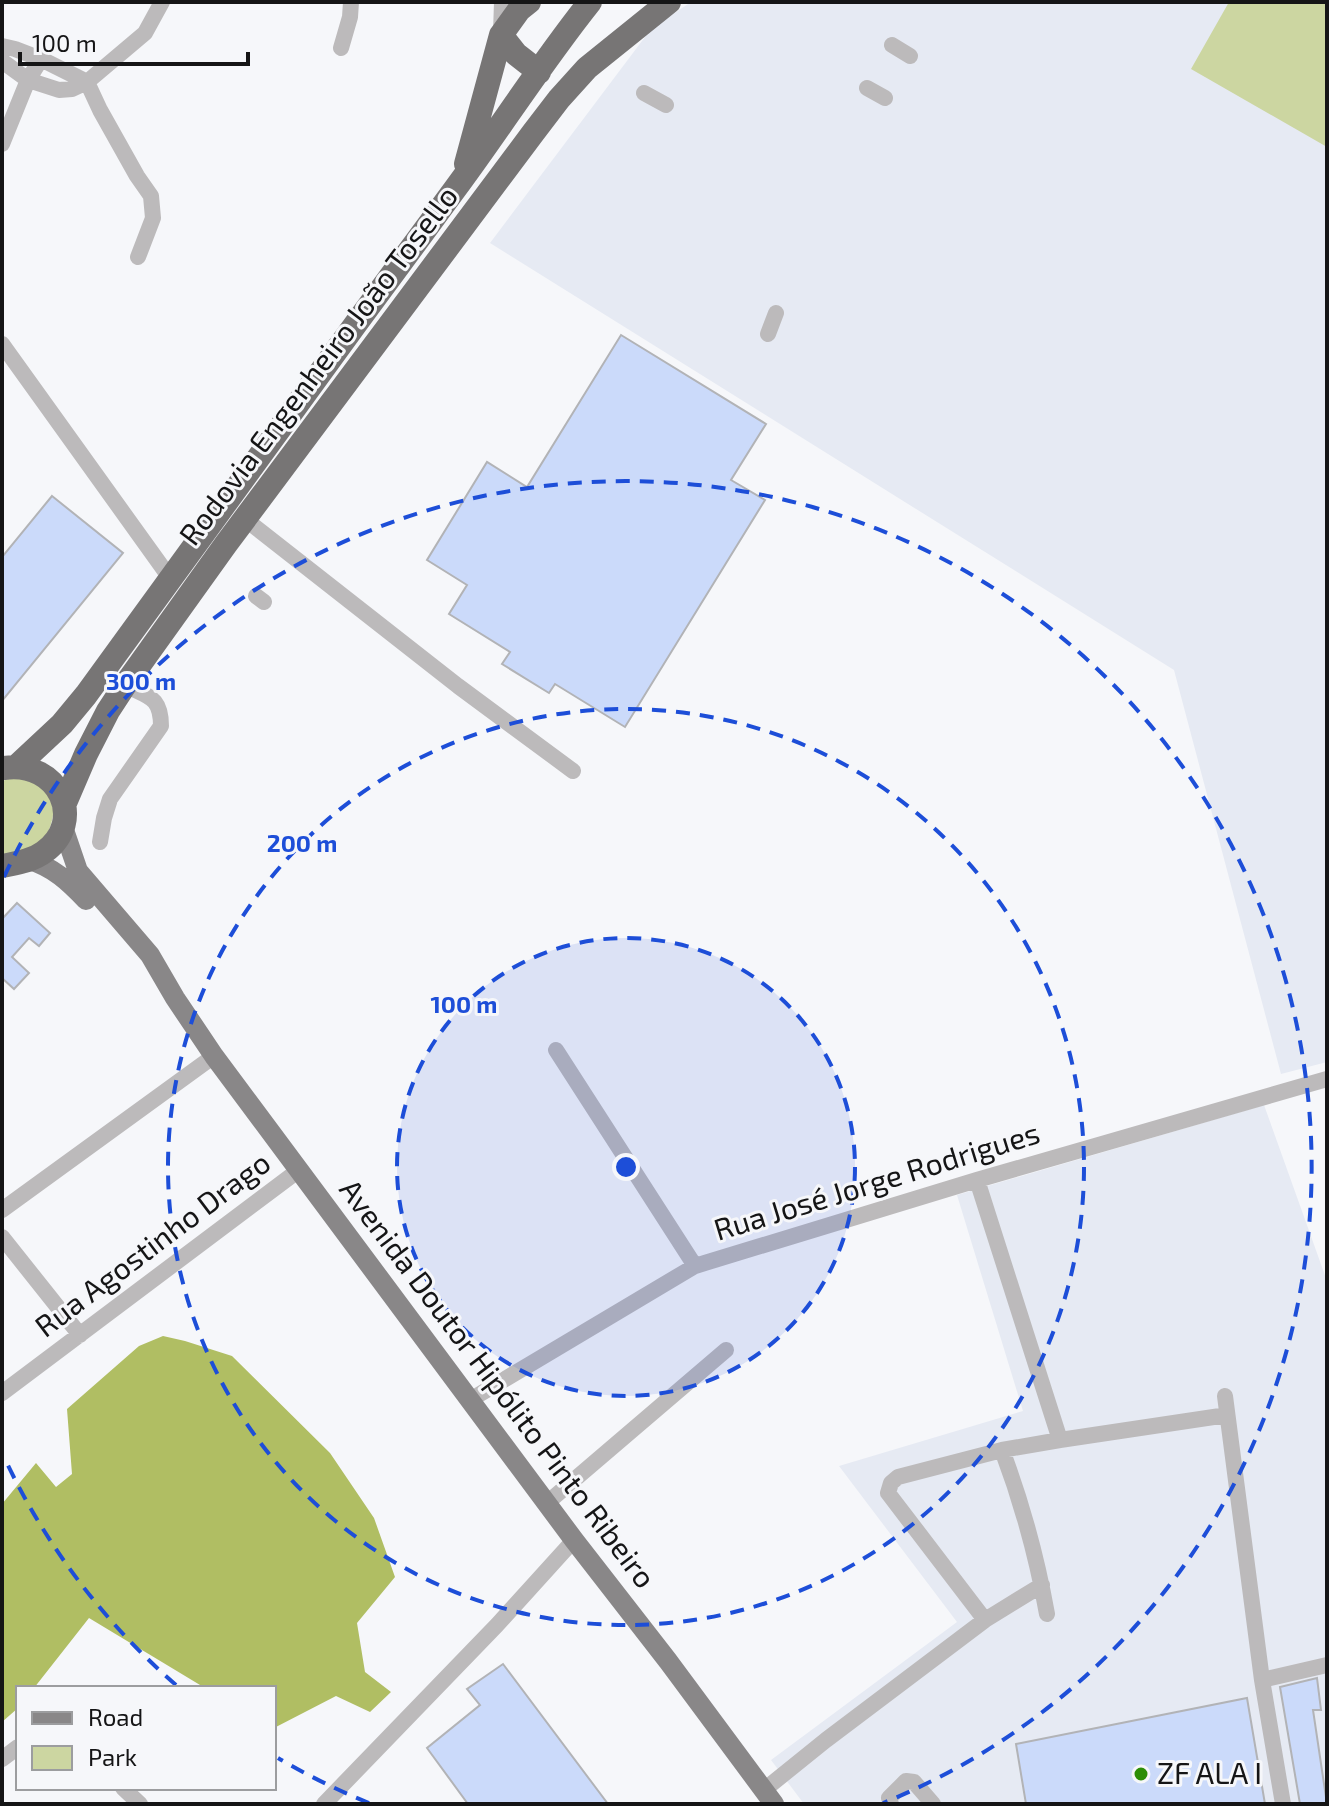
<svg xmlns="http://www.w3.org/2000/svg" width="1329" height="1806" viewBox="0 0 1329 1806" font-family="'Exo 2',sans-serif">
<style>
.built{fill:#e6eaf3}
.green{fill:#ccd6a1}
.forest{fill:#b0be63}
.building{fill:#cbdafa;stroke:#b2b3b6;stroke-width:2}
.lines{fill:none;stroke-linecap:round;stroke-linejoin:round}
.minor{stroke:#bcbabb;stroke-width:16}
.major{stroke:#898788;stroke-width:20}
.highway{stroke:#777575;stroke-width:24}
.ring{fill:none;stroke:#1d4ed8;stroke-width:4;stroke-dasharray:14 10}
.poi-dot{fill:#2c8e06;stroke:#f6f7fa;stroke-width:3}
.labels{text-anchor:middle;stroke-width:6;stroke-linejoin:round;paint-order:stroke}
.street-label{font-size:30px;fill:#151516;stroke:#f6f7fa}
.poi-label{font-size:30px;fill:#151516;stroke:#f6f7fa;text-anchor:start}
.centre{fill:#1d4ed8;stroke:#f6f7fa;stroke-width:4}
.ring-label{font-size:24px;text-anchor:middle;font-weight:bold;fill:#1d4ed8;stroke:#f6f7fa;stroke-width:6;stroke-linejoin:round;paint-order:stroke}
</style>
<rect width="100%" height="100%" fill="#f6f7fa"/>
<path class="built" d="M691,2H1327V1062L1281,1074L1174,670L490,243L651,29Z
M1264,1105L1327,1281V1804H804L771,1760L957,1622L839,1466L1023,1411L957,1195Z"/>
<path class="green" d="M1229,2H1327V147L1191,69Z
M15,777C39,780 60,798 51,824C49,831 45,839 38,844C29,851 13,853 2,856V781Z"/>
<path class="forest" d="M163,1336L185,1341L232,1356L330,1453L374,1518L395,1577L357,1623L365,1672L391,1692L370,1712L336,1696L274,1728V1688H205L89,1618L34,1688H18V1708L2,1722V1504L36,1463L56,1487L72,1474L67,1409L139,1346Z"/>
<path class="building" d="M621,335L766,424L731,480L765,500L625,727L555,684L549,693L502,664L510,652L449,614L467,585L427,560L487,462L527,487Z
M52,496L123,553L2,701V557Z
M17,903L50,933L39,946L29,938L12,957L29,973L14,989L2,978V919Z
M503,1664L608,1804H468L427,1748L480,1705L467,1689Z
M1317,1678L1321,1710H1313L1327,1804H1300L1280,1687Z
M1247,1698L1265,1804H1026L1016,1744Z"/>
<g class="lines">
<path class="minor" d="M501,32L502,2
M892,45L910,56
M2,46L15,49L41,59L87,82L100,110L137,176L151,196L153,218L138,257
M341,48L350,17L351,2
M2,61L28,80L59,90L72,89L87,82L145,33L162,2
M867,88L885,98
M644,93L666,105
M2,144L28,80L41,59
M768,334L776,313
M2,344L170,578
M245,519L458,686L573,771
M256,596L264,602
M100,842L104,818L110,799L161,726C161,696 148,697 125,685
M556,1050L695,1266
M977,1180L1060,1440L1227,1415
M2,1210L214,1056
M2,1237L80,1335
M2,1393L299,1170
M1225,1396L1262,1680L1283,1804
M470,1400L695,1266L977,1180L1327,1079
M1002,1450C1022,1503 1037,1558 1047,1614
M547,1503L726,1350
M985,1620L888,1493L891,1483L898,1477L1002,1450L1060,1440
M1262,1680L1327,1665
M2,1759L18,1747
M123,1788L140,1804
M764,1790L826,1740L985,1620L1042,1585
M324,1804L497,1625L574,1540
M891,1804L889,1798L906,1781L914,1782L933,1804"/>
<path class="major" d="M63,827L78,871L150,955L175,998L214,1056L574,1540L668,1661L774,1804
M29,860C53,867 69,882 86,900"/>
<path class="highway" d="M501,35L516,54L539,72
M466,164L501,35L519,10L529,2
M17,766L62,724L86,695C208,526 331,357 455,189C501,127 542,62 590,2
M65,803L86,754L108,711L125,685L226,544L533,133L559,99L587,68L669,2
M2,866C16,863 32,861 44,852C87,821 59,760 4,768"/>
</g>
<circle cx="626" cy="1167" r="229" fill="#1d4ed8" fill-opacity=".12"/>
<g class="ring">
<circle cx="626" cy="1167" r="229"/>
<circle cx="626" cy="1167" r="458"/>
<path d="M369 1803A686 686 0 0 1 278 1758M176 1685A686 686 0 0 1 4 1457M4 877A686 686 0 1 1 883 1803"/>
</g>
<circle class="poi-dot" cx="1141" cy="1774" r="8"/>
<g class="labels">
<g class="street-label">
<text transform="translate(319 366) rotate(-53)" y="10">Rodovia Engenheiro João Tosello</text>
<text transform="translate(877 1182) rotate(-17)" y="10">Rua José Jorge Rodrigues</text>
<text transform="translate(153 1245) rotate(-37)" y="10">Rua Agostinho Drago</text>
<text transform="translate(497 1384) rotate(53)" y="10">Avenida Doutor Hipólito Pinto Ribeiro</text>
</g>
<g class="poi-label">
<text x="1157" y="1784">ZF ALA I</text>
</g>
</g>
<circle cx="626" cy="1167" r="12" class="centre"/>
<g class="ring-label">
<text x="141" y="690">300 m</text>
<text x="302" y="852">200 m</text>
<text x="464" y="1013">100 m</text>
</g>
<rect width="1329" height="1806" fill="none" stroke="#151516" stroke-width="8"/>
<rect x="16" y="1686" width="260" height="104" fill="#f6f7fa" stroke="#9c9d9f" stroke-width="2"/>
<rect x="32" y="1712" width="40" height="12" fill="#898788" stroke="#9c9d9f" stroke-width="2"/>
<text x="88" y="1726" font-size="24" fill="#151516">Road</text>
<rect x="32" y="1746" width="40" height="24" fill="#ccd6a1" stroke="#9c9d9f" stroke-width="2"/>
<text x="88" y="1766" font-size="24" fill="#151516">Park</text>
<path d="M20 52v12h228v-12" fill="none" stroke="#151516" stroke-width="4"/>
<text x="32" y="52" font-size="24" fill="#151516" stroke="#f6f7fa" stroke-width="6" paint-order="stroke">100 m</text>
</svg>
